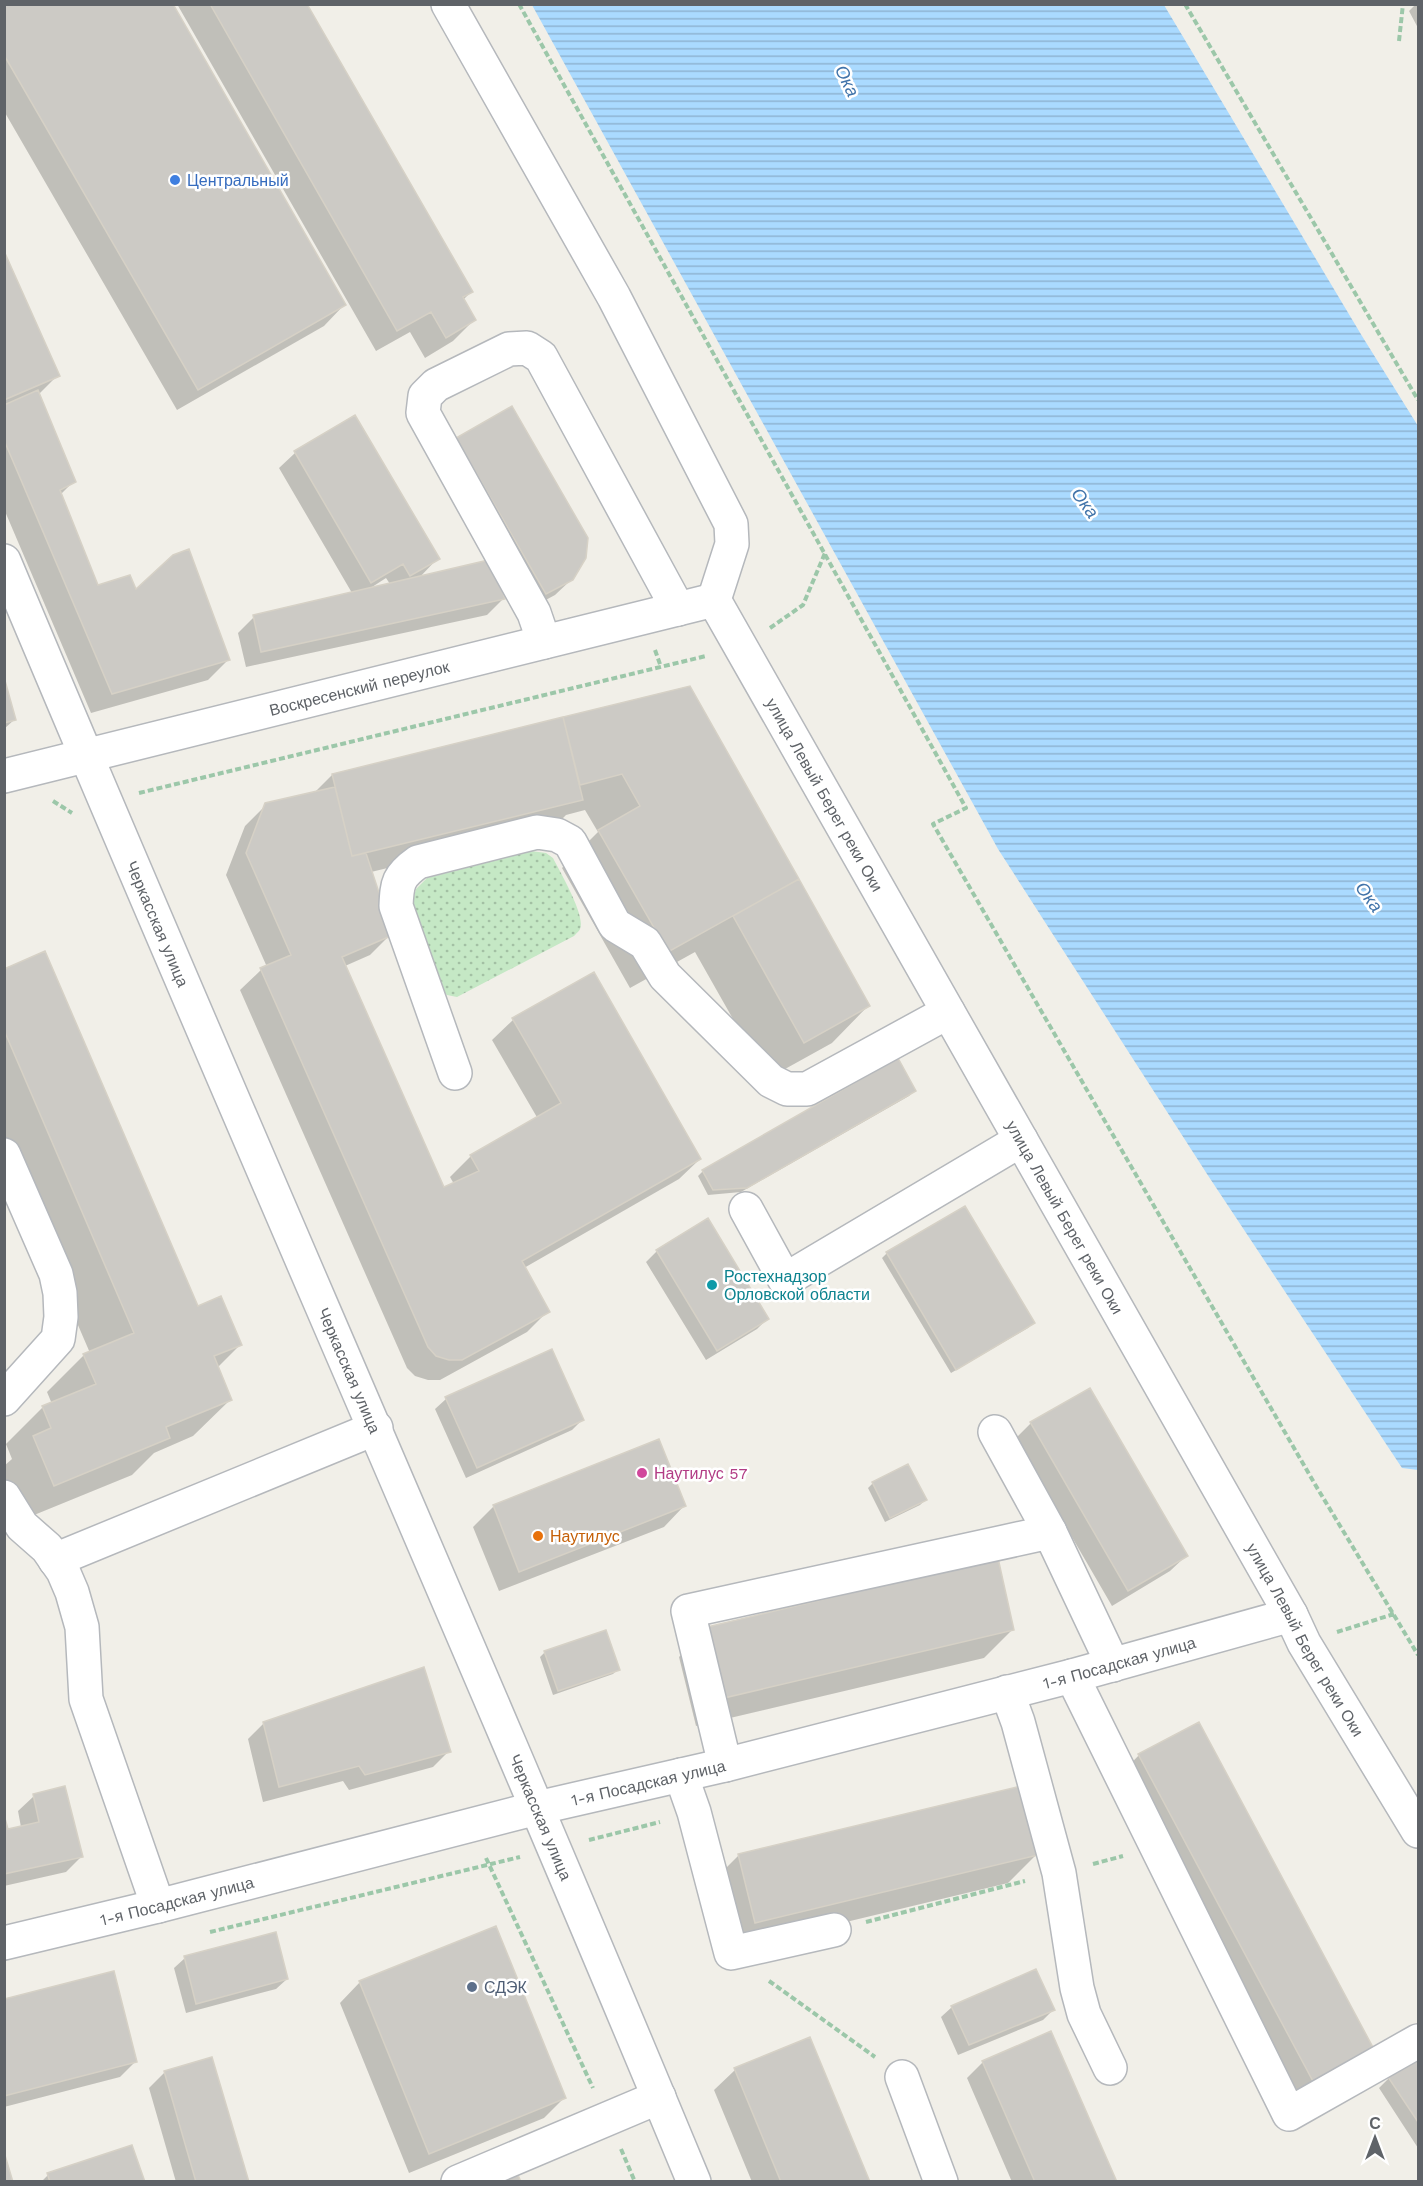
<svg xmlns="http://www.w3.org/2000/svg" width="1423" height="2186" viewBox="0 0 1423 2186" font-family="'Work Sans',sans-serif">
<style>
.grass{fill:url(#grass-dots)}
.water{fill:url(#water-rules)}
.shadow{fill:#0003;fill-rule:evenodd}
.building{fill:#cccac5;stroke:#d6d1c6;stroke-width:1.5}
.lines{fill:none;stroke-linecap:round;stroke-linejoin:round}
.minor-casing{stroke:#b5b8bc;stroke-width:36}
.path{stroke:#9cc7a9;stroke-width:4;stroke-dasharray:6 3;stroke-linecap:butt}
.minor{stroke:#fff;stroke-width:33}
.shop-dot{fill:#3f7fe0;stroke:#fff;stroke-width:2}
.culture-dot{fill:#0f9aa8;stroke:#fff;stroke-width:2}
.hotel-dot{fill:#d1479c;stroke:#fff;stroke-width:2}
.food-dot{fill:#e8710a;stroke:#fff;stroke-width:2}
.service-dot{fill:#5c6f8a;stroke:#fff;stroke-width:2}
.labels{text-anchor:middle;stroke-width:5;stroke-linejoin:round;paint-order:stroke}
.shop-label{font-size:16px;fill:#366cbe;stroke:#fff;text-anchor:start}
.street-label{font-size:16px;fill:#5f6368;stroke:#fff}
.culture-label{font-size:16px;fill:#0d838f;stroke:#fff;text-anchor:start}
.hotel-label{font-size:16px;fill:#b23c85;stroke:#fff;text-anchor:start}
.food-label{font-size:16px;fill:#c56008;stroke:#fff;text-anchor:start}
.service-label{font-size:16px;fill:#4e5e75;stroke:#fff;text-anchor:start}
.water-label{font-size:18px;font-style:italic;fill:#4174aa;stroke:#fff}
</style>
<defs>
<pattern id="grass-dots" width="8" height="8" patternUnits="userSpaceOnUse" patternTransform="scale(1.5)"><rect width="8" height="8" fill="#c5e8c5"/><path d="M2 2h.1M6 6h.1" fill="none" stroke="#a3c0a4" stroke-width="1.8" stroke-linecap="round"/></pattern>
<pattern id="water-rules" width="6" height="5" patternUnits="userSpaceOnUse" patternTransform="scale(1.5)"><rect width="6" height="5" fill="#aadaff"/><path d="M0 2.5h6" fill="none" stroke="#8eb4d2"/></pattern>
</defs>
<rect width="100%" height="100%" fill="#f1efe8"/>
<path class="grass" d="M531,851L546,853L553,858C560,872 586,916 580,929C580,930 575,935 574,936L457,997L447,995L438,988L412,903L416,889L427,878Z"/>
<path class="water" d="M532,5H1164L1362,336L1418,426V1470L1402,1468L1207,1174L998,849Z"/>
<path class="shadow" d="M5,4L344,305L324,326L177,410L4,111Z
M177,4H306L471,292L463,300L474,320L453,341L425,358L410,332L376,351Z
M1416,4H1418V28L1409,11Z
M4,254L58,375L38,395L74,481L60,495L97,587L136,592L229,659L208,680L91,713L4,509Z
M355,417L438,558L419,578L503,599L487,615L246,667L238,633L254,617L352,593L279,468L295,453ZM386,578L390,584L369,589Z
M457,439L572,579L555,595L529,609L441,455Z
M4,683L14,720L4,729Z
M690,688L868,1006L832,1043L767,1079L695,952L630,988L562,868L598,832L585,810L566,815L553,828L371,872L391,934L370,955L345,966L444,1189L454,1184L450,1177L471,1156L538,1119L492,1040L513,1020L700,1159L679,1179L524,1268L548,1311L527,1332L440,1380H428L415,1376L407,1368L240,990L261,970L267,967L226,875L245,826L266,805L314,793L332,775Z
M4,970L197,1308L240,1345L217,1368L230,1400L193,1436L154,1453L132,1475L17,1522L4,1492V1466L12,1459L6,1444L43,1407L52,1404L47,1392L84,1355L90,1353L4,1153Z
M914,1091L909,1096L741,1192L708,1195L698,1176L703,1171Z
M708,1220L767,1319L757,1329L706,1360L646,1262L657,1251Z
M887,1253L1033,1323L1028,1328L951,1373L882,1258Z
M551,1351L582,1420L572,1430L466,1478L435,1409L446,1399Z
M1031,1423L1186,1556L1170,1571L1112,1606L1015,1439Z
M873,1483L925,1500L920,1505L885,1522L868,1488Z
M494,1506H684L664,1527L499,1591L473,1527Z
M708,1628L1013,1629L984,1658L696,1726L679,1657Z
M545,1652L618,1669L613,1674L553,1695L540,1657Z
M264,1723L449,1751L433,1767L349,1790L343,1781L263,1802L248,1739Z
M1139,1755L1374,2053L1294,2105L1119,1776Z
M34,1796L82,1856L66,1872L4,1886V1822L7,1831L21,1827L18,1811Z
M1037,1854L1008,1883L726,1951L710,1884L739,1855Z
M185,1958L287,1979L276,1989L186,2013L174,1968Z
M360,1982L564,2098L544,2118L409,2173L340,2003Z
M4,2000L136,2061L120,2077L4,2107Z
M952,2007L1053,2010L1043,2020L958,2055L941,2017Z
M809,2039L868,2182H752L714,2090L735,2070Z
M1418,2059V2148L1379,2088L1389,2078Z
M983,2062L1115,2182H1012L967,2078Z
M165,2072L247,2182H176L149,2088Z
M48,2175L143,2182H41Z"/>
<path class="building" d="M4,4H173L346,305L198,390L4,55Z
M210,4H307L473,292L463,297L476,320L446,338L431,312L397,331Z
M4,251L60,376L4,400Z
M38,390L76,482L60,490L98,585L130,575L136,589L173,555L189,549L230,660L112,694L4,440V405Z
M512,406L588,538L586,558L573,580L546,594L456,438Z
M355,415L440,559L410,576L403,564L371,583L294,451Z
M493,559L505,599L261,652L253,615Z
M4,677L16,720L4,723Z
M690,686L799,879L668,952L598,830L640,806L622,774L580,785L563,717Z
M563,717L583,800L352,856L332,774Z
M335,787L352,856L366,853L393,935L342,957L444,1187L479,1171L470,1155L561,1103L512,1018L594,972L701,1159L522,1261L550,1312L462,1360H449L436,1356L428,1347L260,968L291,955L246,853L265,803Z
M799,879L870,1006L804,1043L733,916Z
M45,951L198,1306L221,1296L242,1345L214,1356L232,1400L166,1427L170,1438L54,1486L33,1436L51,1428L42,1406L96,1384L83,1354L134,1333L4,1030V969Z
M898,1058L916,1091L747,1188L713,1190L702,1170Z
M965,1206L1035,1323L956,1370L886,1252Z
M708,1218L769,1319L717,1351L656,1250Z
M552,1349L584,1420L477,1468L445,1397Z
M1090,1388L1188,1556L1128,1591L1030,1422Z
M659,1439L686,1506L519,1572L493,1505Z
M908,1464L927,1500L890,1518L872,1482Z
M998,1558L1014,1630L724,1698L707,1627Z
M606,1630L620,1670L558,1691L544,1651Z
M424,1667L451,1752L365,1775L359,1766L279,1787L263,1722Z
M1199,1722L1376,2053L1315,2085L1138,1754Z
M65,1786L83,1857L4,1874V1815L8,1829L39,1822L33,1794Z
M1021,1786L1038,1855L755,1923L738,1854Z
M496,1926L566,2098L429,2154L359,1981Z
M276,1932L288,1979L196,2004L184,1956Z
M1036,1969L1055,2010L969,2045L951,2006Z
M114,1971L137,2062L4,2096V1999Z
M1051,2031L1117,2182H1035L982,2061Z
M810,2037L870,2182H781L734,2068Z
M212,2057L249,2182H196L164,2071Z
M1418,2057V2122L1388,2077Z
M132,2145L145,2182H50L47,2173Z
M4,2152L13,2182H4Z
M518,2175L521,2182H503Z"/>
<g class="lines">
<g class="minor-casing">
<g id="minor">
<path d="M448,4L614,297L731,524L732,544L714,600"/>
<path id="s1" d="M4,561C231,1103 469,1639 694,2182"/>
<path id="s2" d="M714,600L1291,1615L1304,1643L1418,1831"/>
<path d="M544,642L534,613L423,413L425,396L436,385L509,349L527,348L541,357L678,609"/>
<path id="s3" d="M4,776L714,600"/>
<path d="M455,1073L396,906C397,883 398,876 418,862L537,832L557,835L570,842L615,925L645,943L665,976L771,1081L787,1089H807L948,1012"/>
<path d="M4,1155L56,1274L60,1293L61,1317L58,1339L4,1399"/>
<path d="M746,1209L785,1280L1021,1140"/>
<path d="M995,1432L1050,1532"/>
<path d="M4,1497L22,1526L47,1548L63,1571L72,1592L82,1627L86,1699L158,1906"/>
<path d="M55,1560L376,1428"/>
<path d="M1072,1676L1289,2114L1418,2041"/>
<path d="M1007,1692L1018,1722L1059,1873L1077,1988L1084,2014L1110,2068"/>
<path d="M725,1765L688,1611L1050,1532L1113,1665"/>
<path d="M681,1775L694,1812L731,1953L834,1930"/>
<path id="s4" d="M4,1943L158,1906L537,1808L725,1765L1072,1676L1291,1615"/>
<path d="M902,2077L941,2182"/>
<path d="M458,2182L659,2097"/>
</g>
</g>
<path class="path" d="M519,4L966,808L933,824L1316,1486L1418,1655
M1185,4L1418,400
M1399,41L1403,4
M770,628L803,605L825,553
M655,650L661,667
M139,793L706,656
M53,801L72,813
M1337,1632L1394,1614
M589,1840L660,1822
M486,1858L593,2088
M1093,1864L1123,1856
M866,1922L1025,1881
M210,1932L520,1857
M769,1981L875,2057
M621,2149L635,2182"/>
<use href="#minor" class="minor"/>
</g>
<circle class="shop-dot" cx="175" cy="180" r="6"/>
<circle class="culture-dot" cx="712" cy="1285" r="6"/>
<circle class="hotel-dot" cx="642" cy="1473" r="6"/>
<circle class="food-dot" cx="538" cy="1536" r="6"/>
<circle class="service-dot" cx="472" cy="1987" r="6"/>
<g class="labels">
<g class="shop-label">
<text x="187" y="186">Центральный</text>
</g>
<g class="street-label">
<text dy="6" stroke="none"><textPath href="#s3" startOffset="366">Воскресенский переулок</textPath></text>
<text dy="6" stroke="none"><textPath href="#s2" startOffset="224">улица Левый Берег реки Оки</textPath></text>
<text dy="6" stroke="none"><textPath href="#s1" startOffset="394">Черкасская улица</textPath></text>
<text dy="6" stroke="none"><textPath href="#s2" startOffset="710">улица Левый Берег реки Оки</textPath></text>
<text dy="6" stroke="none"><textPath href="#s1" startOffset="880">Черкасская улица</textPath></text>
<text dy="6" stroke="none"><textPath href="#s2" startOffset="1196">улица Левый Берег реки Оки</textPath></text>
<text dy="6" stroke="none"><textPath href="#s4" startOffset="1150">1-я Посадская улица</textPath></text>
<text dy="6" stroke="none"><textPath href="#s4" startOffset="664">1-я Посадская улица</textPath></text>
<text dy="6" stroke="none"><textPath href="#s1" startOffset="1366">Черкасская улица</textPath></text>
<text dy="6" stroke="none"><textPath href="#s4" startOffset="178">1-я Посадская улица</textPath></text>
</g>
<g class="culture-label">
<text x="724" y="1282">Ростехнадзор<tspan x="724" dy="18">Орловской области</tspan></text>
</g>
<g class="hotel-label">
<text x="654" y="1479">Наутилус 57</text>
</g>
<g class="food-label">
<text x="550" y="1542">Наутилус</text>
</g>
<g class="service-label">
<text x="484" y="1993">СДЭК</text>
</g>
<g class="water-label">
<text transform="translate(847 81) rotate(64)" y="6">Ока</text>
<text transform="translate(1085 503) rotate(54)" y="6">Ока</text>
<text transform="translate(1369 897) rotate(54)" y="6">Ока</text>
</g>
</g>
<rect width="1423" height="2186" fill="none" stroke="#5f6368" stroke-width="12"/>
<g transform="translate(1375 2138)" stroke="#ffffff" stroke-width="4.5" paint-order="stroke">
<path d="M0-4.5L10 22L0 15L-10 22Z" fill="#5f6368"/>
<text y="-9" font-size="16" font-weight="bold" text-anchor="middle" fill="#5f6368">С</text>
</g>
</svg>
